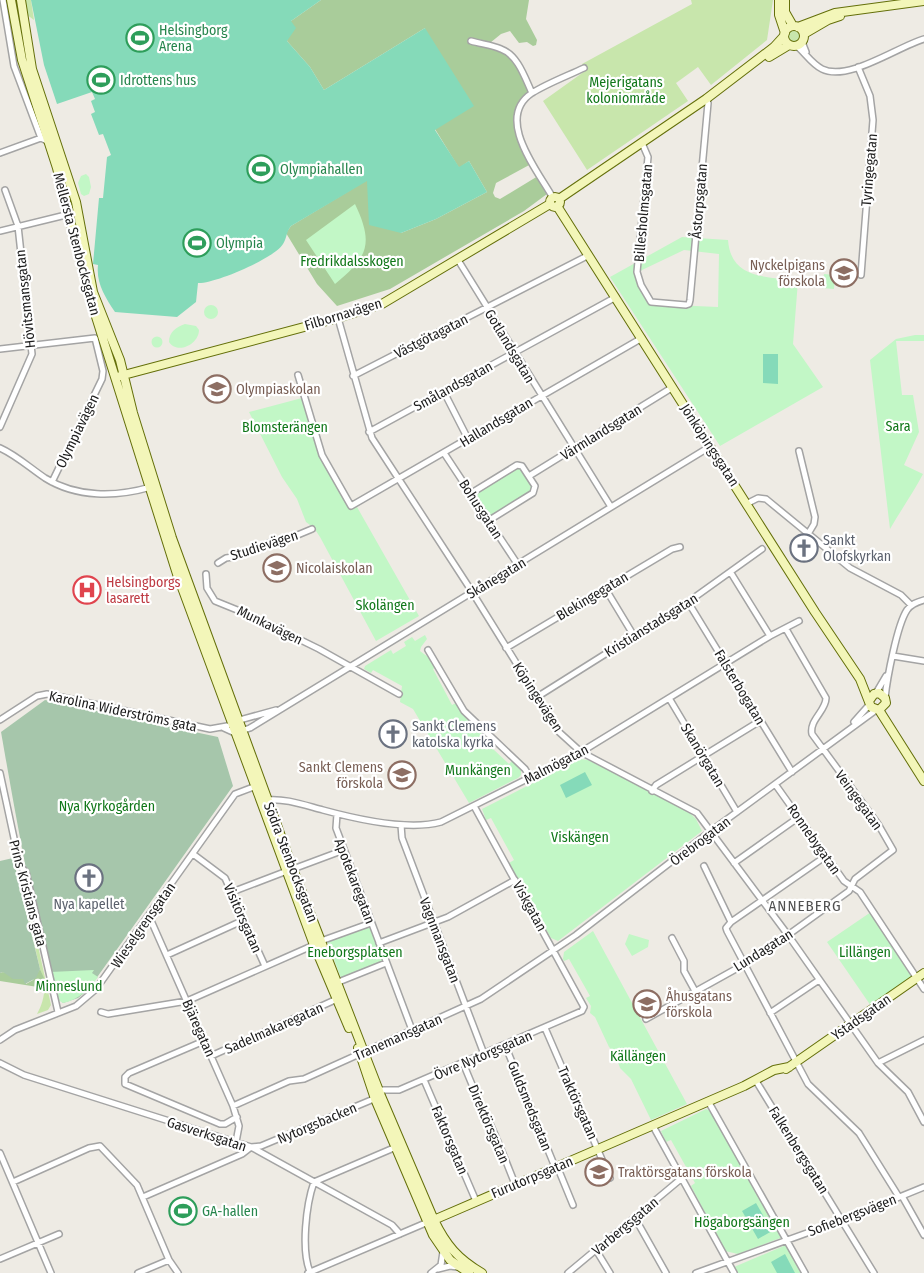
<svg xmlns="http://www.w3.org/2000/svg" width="924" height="1273" viewBox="0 0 924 1273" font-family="'Fira Sans Condensed',sans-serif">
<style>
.grass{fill:#c8e6ac}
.forest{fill:#a9cc9a}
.cemetery{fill:#a6c6ab}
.park{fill:#c2f7c6;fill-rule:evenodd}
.pitch{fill:#85dab9}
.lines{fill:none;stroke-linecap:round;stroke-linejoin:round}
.street-casing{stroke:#a4a4a4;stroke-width:8}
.secondary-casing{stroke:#646f0a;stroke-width:10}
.street{stroke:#fff;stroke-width:5}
.secondary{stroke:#f3f6b9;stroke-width:8}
.labels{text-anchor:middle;stroke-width:4.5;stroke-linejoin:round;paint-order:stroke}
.leisure-label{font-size:14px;fill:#27864d;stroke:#fff;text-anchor:start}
.park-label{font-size:14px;fill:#107719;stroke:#fff}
.street-label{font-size:14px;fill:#1d1d1d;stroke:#fff}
.education-label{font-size:14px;fill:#785e54;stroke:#fff;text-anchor:start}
.worship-label{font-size:14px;fill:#5b616d;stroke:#fff;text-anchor:start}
.health-label{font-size:14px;fill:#be3a42;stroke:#fff;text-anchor:start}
.neighbourhood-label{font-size:15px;letter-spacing:1px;fill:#505050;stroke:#fff}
</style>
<rect width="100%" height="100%" fill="#eeebe4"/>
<path class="grass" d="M24,0H31L34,20L26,14Z
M691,0H773L767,40L711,85L698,67L676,83L688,101L587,170L543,101L585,71L582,64L692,4Z
M788 36a6 6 0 1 1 12 0a6 6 0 1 1-12 0Z
M24,882L51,1005L48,1010L37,1014C45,1000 47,984 40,969L20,883Z"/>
<path class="forest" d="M321,0H529L526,19L537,40L536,45L533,46L527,42L519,43L510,31L501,34L485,47C514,53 515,65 529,90C504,119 514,134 531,164L496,183L493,193L495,197L500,199L538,176L547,194L524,211L390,289L337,306L317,284L286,233L291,226L367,180L401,233L436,219L487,192L469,161L459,168L435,129L425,28L324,90L310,67L287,41L291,21Z
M40,969L44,978V988L0,981V973L3,972L24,979L26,984L33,980Z"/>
<path class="cemetery" d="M45,700L218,737L233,786L88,990L78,998L63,1003C44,987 8,770 1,732Z
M13,858L40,969L36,978L25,984L23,979H13L3,972L0,973V861Z"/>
<path class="park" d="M86,174L89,177L91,187L89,194L84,196L81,194L78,183L81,176Z
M355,204C374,244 368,257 335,284L306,240Z
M682,237L728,240C731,280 767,276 798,281L793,344L823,387L720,446L610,277ZM684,250L719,254L718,307L650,304L635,278L642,270Z
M824,274L835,275L834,289L822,288Z
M204 312a7 7 0 1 1 14 0a7 7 0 1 1-14 0Z
M185,324L196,326L199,330C199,344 178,355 169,342C169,332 176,327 185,324Z
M915,335H924V341H896L902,395H913L919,432L904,465L923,474C913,493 901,510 890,529L870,360L896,339Z
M151.5 342a5.5 5.5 0 1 1 11 0a5.5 5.5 0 1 1-11 0Z
M302,398L320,456L350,510L357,507L419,616L376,641L320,537L314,528L306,522L297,499L282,477L249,412Z
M517,467L521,468L533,486L532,491L492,516L487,515L475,497L476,493Z
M425,635L427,639L421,647L420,651L432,660L436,667L433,669L452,705L456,703L467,719L495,745L493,749L509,764L512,761L521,770V775L518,778L469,803L413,709L400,702L402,686L373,670L371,673L364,669L365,666L391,650L393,654L406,646L404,642L412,637L415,641Z
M580,759L588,760L687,810L696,819L702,831L558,941L551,938L509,863L514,860L491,818L486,820L482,809Z
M871,912L911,975V978L871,1006L827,942Z
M369,925L383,962L341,978L327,941Z
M593,931L687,1104L651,1120L631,1079L620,1068L615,1053L609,1047L595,1017L590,1013L591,1006L586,998L590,996L569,959L564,961L563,959L564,952Z
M629,934L649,940L648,947L632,956L625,944Z
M94,970L92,973L98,977C89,989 79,1000 63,1003L58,1000L50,972Z
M706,1109L711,1111L783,1237L738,1254L725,1251L691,1186L695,1183L671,1140L666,1142L661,1131Z
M786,1245L801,1273H738L734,1267Z"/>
<path class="pitch" d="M31,0H321L291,21L296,28L287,41L310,67L324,90L425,28L474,106L435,130L459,167L469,161L487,192L436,219L401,233L369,225L367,181L291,226C286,232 287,238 283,244C275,258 214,284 198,283L196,302L177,317L115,312C105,297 96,283 98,265L93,264L99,198H103L107,157L111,155L103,134L99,135L91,114L95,112L91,101L95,99L92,92L57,104L44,65Z
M763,354H778V384L763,383Z
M585,772L592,785L566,798L560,785Z
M756,1203L772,1231L758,1239L742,1211Z
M785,1254L795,1273H777L771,1262Z"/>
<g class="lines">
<g class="street-casing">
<path id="street" d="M3,0L14,66L41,138
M471,41C481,44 492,45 501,49C518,55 525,78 532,93
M802,42L806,52
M797,46C805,53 812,64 822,69C848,82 897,47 924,39
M858,67L870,96L873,120L861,275
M642,143L648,157L637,272L641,285L651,302L686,305L689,304L690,300L708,103L706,99
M0,153L41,138L49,142
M553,198C538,171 494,118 532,93C548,83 567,76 584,68
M0,231L78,212
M458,260L611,507
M338,318L372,438L469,587L559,732L581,752L697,813L788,935L878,1063L908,1092L924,1122
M0,349L95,338L103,371L102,379L52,482
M298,375L322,455L351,506L642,338
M353,376L589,255
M444,392L468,439
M0,427L32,354L18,226L5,190
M369,432L616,297
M0,448C16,455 30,468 45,478C77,498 116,497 151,487
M799,451L815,517L814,524L808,534
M444,453L518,565
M529,476L673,387
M470,494L517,465L522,466L535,486L533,493L488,521
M748,503L758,498L766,499L850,568L901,595L911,605
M218,563L226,558L233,557L274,541L288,539L312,529
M731,573L770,636
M206,574L207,588L215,601L252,616L319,649L399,694
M605,588L634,636
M688,602L792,772
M506,648L672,549L680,547
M428,650L464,711L525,769L530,777
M893,656L924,661
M876,693L886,676
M537,697L688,602L762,549
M669,698L737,812
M885,698C887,679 897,625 907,610C911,604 917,602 924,600
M0,720L37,696L47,694L210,729L227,726
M236,721L276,710
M854,722L870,704
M224,728L235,733L250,728L711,446
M0,773L20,866L26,872L58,1012
M775,784L844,881L860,892L924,989
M652,791L656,785L760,721
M266,800C285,798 304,805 323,810C356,819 408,831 441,822L581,752L770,636L799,621
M337,814L336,828L412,1030
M401,825L402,838L484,1054
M193,854L225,878L265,966
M734,863L799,817
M704,866L731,922L726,928L727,931L808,1084L859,1133L899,1197
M293,869L344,850
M232,892L287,871
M149,916L233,1106L239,1126L236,1142
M731,922L826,856
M672,938L684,961V971L695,991
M321,941L371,923
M379,943L448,917L515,880
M167,955L244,920
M336,983L386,963
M101,1012L108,1014L187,1001L314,945
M770,1013L819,980
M646,1019L752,960L788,935L849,891L855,879L893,850L878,824L812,734C809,720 826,711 826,698L786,629
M545,1028L610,1178
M0,1040L15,1030L76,1006L96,989L235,794L256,786
M204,1041L129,1073L125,1077V1084L220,1124H225L237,1117
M505,1045L555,1167
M211,1056L337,999
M0,1063L24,1075L251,1147L392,1225L400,1234
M463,1063L483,1111C489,1116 510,1172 515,1184
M878,1063L924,1040
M424,1080L476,1201
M756,1081L874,1273
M379,1090H399L582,1011L584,1007L474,806
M708,1101L805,1273
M233,1106L289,1081L304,1079L481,999L576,935L711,831L876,710
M653,1126L734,1273
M0,1153L51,1273
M557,1166L573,1205
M13,1182L89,1148L100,1146L137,1185L169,1260L178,1273
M314,1182L396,1147
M902,1196L924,1235
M143,1197L242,1154L251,1147L261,1146L376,1098
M635,1218L666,1273
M596,1250L610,1273
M0,1259L59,1234
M438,1269L450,1266L457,1267
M310,1272C301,1250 306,1205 314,1182
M138,1273L169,1260
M308,1273L428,1222
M431,1273L441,1265L443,1252
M568,1273L682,1178
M696,1273L843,1220L924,1187"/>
</g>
<g class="secondary-casing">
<path id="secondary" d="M11,0L22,60L57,168L85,279
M21,0L32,69L76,202L93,292L120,360L133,413L172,538L293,869L381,1096L434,1220C446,1245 458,1259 482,1273
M779,0V15L785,33
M785,0V12L793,26
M784 36a10 10 0 1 1 20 0a10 10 0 1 1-20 0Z
M798,27L835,13L924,1
M804,34L828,20L840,16
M769,57L789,45
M550 202a5 5 0 1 1 10 0a5 5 0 1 1-10 0Z
M559,199L706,99L774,47L784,36
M557,206L815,612L860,679L871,707L879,710L886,703L885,698L879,693L874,694L869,701
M92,304L177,574L314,945L349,1028
M120,376L338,318L382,304L550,204
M879,710L924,781
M358,1048L375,1099L433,1235L450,1260L469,1273
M786,1069L924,973
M429,1222L744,1086L774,1070L789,1067"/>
</g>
<use href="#street" class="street"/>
<use href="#secondary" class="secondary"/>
</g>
<defs>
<g id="stadium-ring" transform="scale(1.4375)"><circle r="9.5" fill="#fff" stroke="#2e9e5b" stroke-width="1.5"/><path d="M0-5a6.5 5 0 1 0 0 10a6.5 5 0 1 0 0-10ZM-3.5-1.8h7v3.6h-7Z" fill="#2e9e5b"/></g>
<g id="school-ring" transform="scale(1.4375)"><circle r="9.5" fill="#fff" stroke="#8d6e63" stroke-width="1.5"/><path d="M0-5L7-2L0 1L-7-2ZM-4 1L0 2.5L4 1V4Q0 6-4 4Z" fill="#8d6e63"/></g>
<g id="church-ring" transform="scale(1.4375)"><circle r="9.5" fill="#fff" stroke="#6b7280" stroke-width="1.5"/><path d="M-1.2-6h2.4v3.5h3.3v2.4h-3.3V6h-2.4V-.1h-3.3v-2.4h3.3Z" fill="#6b7280"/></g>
<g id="hospital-ring" transform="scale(1.4375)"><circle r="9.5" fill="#fff" stroke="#e0444e" stroke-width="1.5"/><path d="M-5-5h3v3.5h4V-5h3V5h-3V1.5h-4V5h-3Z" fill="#e0444e"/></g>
</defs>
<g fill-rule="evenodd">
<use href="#stadium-ring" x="140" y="38"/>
<use href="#stadium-ring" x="101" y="80"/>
<use href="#stadium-ring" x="261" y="169"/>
<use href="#stadium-ring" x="197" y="243"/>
<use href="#school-ring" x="844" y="273"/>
<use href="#school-ring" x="217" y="389"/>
<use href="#church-ring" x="804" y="548"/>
<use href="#school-ring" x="277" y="568"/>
<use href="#hospital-ring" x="87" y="590"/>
<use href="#church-ring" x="393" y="734"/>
<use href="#school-ring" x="402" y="775"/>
<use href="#church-ring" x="89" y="878"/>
<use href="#school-ring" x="647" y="1004"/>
<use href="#school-ring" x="599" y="1172"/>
<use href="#stadium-ring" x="183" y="1211"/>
</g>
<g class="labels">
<g class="leisure-label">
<text x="159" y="35">Helsingborg<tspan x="159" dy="16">Arena</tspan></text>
<text x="120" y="85">Idrottens hus</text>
<text x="280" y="174">Olympiahallen</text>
<text x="216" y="248">Olympia</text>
<text x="202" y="1216">GA-hallen</text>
</g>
<g class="park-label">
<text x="626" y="87">Mejerigatans<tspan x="626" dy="16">koloniområde</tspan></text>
<text x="352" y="266">Fredrikdalsskogen</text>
<text x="898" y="431">Sara</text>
<text x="285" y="432">Blomsterängen</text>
<text x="385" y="610">Skolängen</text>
<text x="478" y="775">Munkängen</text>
<text x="107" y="811">Nya Kyrkogården</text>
<text x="580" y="842">Viskängen</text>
<text x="355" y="957">Eneborgsplatsen</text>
<text x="865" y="957">Lillängen</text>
<text x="69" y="991">Minneslund</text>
<text x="638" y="1061">Källängen</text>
<text x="742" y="1227">Högaborgsängen</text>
</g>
<g class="street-label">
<text transform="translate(869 170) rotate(-85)" y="5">Tyringegatan</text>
<text transform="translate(699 201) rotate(-85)" y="5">Åstorpsgatan</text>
<text transform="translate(643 213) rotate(-85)" y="5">Billesholmsgatan</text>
<text transform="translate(77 244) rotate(75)" y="5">Mellersta Stenbocksgatan</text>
<text transform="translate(25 299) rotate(-96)" y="5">Hövitsmansgatan</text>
<text transform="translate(343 314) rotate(-17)" y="5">Filbornavägen</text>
<text transform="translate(431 336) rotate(-27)" y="5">Västgötagatan</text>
<text transform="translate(510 346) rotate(59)" y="5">Gotlandsgatan</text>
<text transform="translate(453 386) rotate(-29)" y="5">Smålandsgatan</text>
<text transform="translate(496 422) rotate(-31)" y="5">Hallandsgatan</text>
<text transform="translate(77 431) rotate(-64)" y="5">Olympiavägen</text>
<text transform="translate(601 432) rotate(-32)" y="5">Värmlandsgatan</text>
<text transform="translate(710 445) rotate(57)" y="5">Jönköpingsgatan</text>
<text transform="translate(481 509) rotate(57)" y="5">Bohusgatan</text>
<text transform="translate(264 545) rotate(-18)" y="5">Studievägen</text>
<text transform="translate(496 578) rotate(-31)" y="5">Skånegatan</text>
<text transform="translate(592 596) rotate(-31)" y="5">Blekingegatan</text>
<text transform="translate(270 625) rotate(26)" y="5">Munkavägen</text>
<text transform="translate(651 625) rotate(-32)" y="5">Kristianstadsgatan</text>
<text transform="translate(740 687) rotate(59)" y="5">Falsterbogatan</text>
<text transform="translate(538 697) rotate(57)" y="5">Köpingevägen</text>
<text transform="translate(123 711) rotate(12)" y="5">Karolina Widerströms gata</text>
<text transform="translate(703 755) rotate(59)" y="5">Skanörgatan</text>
<text transform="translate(556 764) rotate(-27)" y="5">Malmögatan</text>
<text transform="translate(859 800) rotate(54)" y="5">Veingegatan</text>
<text transform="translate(814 839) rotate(55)" y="5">Ronnebygatan</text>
<text transform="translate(700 841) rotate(-37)" y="5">Örebrogatan</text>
<text transform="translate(291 862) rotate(69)" y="5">Södra Stenbocksgatan</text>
<text transform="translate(355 881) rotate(69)" y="5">Apotekaregatan</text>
<text transform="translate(28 893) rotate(75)" y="5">Prins Kristians gata</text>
<text transform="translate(530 906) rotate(61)" y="5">Viskgatan</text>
<text transform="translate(243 918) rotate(66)" y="5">Visitörsgatan</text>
<text transform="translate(143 925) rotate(-55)" y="5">Wieselgrensgatan</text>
<text transform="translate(440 940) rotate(69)" y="5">Vagnmansgatan</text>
<text transform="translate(763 950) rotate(-32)" y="5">Lundagatan</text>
<text transform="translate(861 1017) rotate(-35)" y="5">Ystadsgatan</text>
<text transform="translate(199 1028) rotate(66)" y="5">Bjäregatan</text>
<text transform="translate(274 1028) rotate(-24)" y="5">Sadelmakaregatan</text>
<text transform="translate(398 1037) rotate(-24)" y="5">Tranemansgatan</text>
<text transform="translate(483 1055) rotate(-23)" y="5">Övre Nytorgsgatan</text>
<text transform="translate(578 1103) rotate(66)" y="5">Traktörsgatan</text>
<text transform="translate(530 1106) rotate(68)" y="5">Guldsmedsgatan</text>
<text transform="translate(317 1123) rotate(-23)" y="5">Nytorgsbacken</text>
<text transform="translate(489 1124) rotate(67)" y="5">Direktörsgatan</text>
<text transform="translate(207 1134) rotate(18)" y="5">Gasverksgatan</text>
<text transform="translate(450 1140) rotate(67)" y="5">Faktorsgatan</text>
<text transform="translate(799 1150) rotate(58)" y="5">Falkenbergsgatan</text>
<text transform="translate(532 1177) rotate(-23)" y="5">Furutorpsgatan</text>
<text transform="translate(852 1215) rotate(-21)" y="5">Sofiebergsvägen</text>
<text transform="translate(625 1226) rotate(-40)" y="5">Varbergsgatan</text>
</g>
<g class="education-label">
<text x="825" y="270" text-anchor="end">Nyckelpigans<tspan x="825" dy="16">förskola</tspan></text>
<text x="236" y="394">Olympiaskolan</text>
<text x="296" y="573">Nicolaiskolan</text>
<text x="383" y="772" text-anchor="end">Sankt Clemens<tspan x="383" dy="16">förskola</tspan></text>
<text x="666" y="1001">Åhusgatans<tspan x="666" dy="16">förskola</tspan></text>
<text x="618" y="1177">Traktörsgatans förskola</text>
</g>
<g class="worship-label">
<text x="823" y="545">Sankt<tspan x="823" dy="16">Olofskyrkan</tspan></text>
<text x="412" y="731">Sankt Clemens<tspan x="412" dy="16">katolska kyrka</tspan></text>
<text x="89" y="909" text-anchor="middle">Nya kapellet</text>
</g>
<g class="health-label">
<text x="106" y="587">Helsingborgs<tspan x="106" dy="16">lasarett</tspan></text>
</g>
<g class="neighbourhood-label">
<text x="805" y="911">ANNEBERG</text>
</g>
</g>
</svg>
